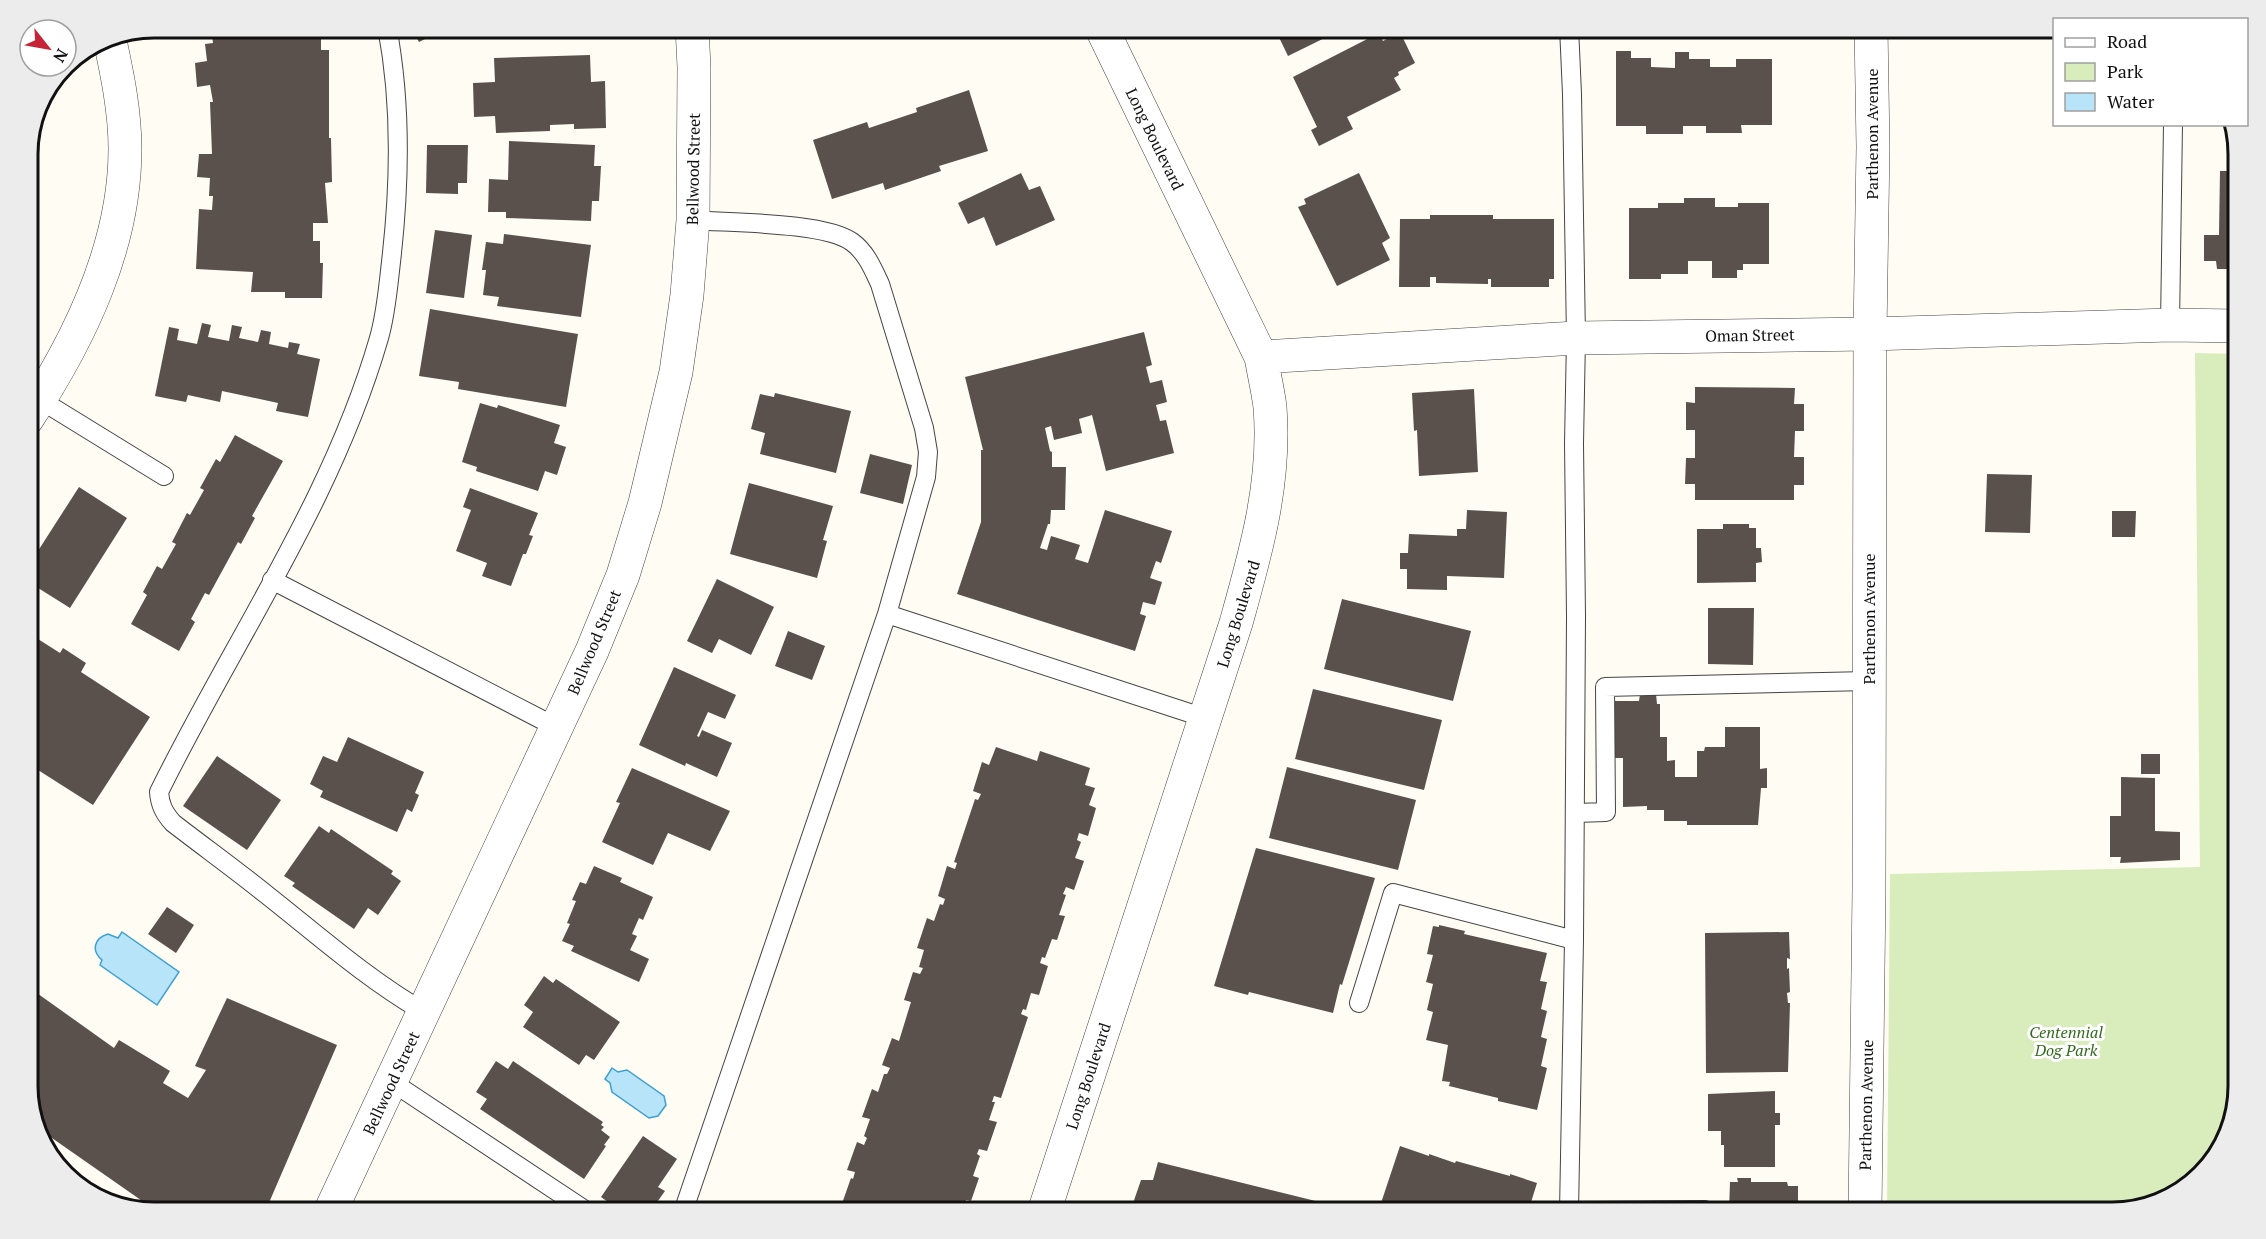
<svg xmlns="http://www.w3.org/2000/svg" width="2266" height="1239" viewBox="0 0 2266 1239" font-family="'PT Serif',serif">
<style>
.green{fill:#d8ecbc}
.water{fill:#b7e4f8;stroke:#3ca0d2;stroke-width:1.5}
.building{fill:#5a514c}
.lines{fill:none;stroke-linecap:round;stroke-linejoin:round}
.service-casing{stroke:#444;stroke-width:20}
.minor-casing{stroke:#444;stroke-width:34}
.service{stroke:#fff;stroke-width:18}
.minor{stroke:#fff;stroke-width:33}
.labels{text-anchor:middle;stroke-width:6;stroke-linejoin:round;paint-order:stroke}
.street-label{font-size:16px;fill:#111;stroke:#fff}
.park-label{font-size:16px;font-style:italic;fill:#336c1d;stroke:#fff}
.rim{fill:none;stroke:#111;stroke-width:3}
</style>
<rect width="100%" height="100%" fill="#fffcf4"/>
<path class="green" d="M2195,353L2239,354V1085L2222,1148L2176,1195L2112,1212H1887L1890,874L2200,867Z"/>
<path class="water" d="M122,932L179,972L157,1005L100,965L102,960C91,951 94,938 108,934L118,938Z
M612,1068L618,1072L627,1070L664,1096L666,1105L658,1116L649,1118L612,1092L610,1083L605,1079Z"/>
<path class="building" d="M211,27H323V31H321V50H329V138H331L332,182L325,183L328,223H313V241H320V263H323L322,298H285V292H251L253,272L196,269L199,209L212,210L213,196H209L210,178L197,177L199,154H212L210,102H213L210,85L197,87L195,63L207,61L205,44L213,43Z
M411,27H434L437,33L419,42Z
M1274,27H1347L1288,56Z
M1400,32L1415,63L1398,72L1399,75L1394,78L1401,90L1347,117L1353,129L1319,146L1311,130L1317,127L1293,77L1379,33L1383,41Z
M1616,51H1631V58H1651V67L1675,68V52H1689V59H1710V67H1736V59H1772V125H1741L1742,133H1706V126H1683V134H1646V126H1616Z
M590,55L591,82L605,81L606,128L574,129V124L550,125V131L496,133L495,116L474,117L473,83L495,82L494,58Z
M969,90L988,151L939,166L941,171L885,190L883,183L832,199L813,140L867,122L869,128L917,112L916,108Z
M509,141L595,145L594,166H601L599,201H592L591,221L506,218V212H488L489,179L508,180Z
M427,145H468L467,183H458V194L426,193Z
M2220,171H2239V269H2217L2216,261H2204V235H2219Z
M1021,173L1029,190L1040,186L1055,220L996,246L984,217L968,224L958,203Z
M1359,173L1390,238L1382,243L1390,260L1337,286L1298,207L1306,204L1304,199Z
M1684,198H1715V207H1738V203H1769V264H1743V270H1737V278H1712V261H1688V274H1661V279H1629V208H1658V203H1684Z
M1430,215H1493V219H1554V279H1549V287H1491V279H1488V284L1436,283V277H1430V287H1399L1400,219H1430Z
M435,230L472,235L464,298L426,293Z
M504,234L591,245L581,317L497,306L499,297L483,295L486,270H482L486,242L503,244Z
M430,309L578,334L566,407L458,389L459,382L419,376Z
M202,323L211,325L208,337L229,341L232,325L242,327L239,338L258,342L261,330L271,332L269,344L288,348L289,342L300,344L297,354L320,359L308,417L276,411L278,403L222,391L220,402L188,395L186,402L155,396L169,327L179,329L177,340L197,344Z
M1144,332L1152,365L1146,367L1150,383L1162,380L1167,402L1156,405L1160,421L1166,420L1174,453L1106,471L1092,415L1079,419L1082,433L1054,440L1051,426L1045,428L1050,451L1052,452V467H1066L1065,510H1051L1050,524H1048L1040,548L1047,550L1051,536L1080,545L1075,559L1088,563L1105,510L1172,531L1161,563L1156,561L1150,578L1162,582L1155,605L1143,602L1140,614L1146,616L1135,651L957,594L981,522V450H983L965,377Z
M1695,387L1795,388L1794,404H1804V431H1795L1794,457H1804V485H1794V500H1695V484H1685L1686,458H1695V430H1686V402L1695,403Z
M1474,389L1478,472L1419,476L1417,430L1414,431L1412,393Z
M775,393L851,411L836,473L760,454L765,433L751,429L760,394L774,397Z
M480,403L497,408L498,405L560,425L554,443L566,447L557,475L545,471L538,491L476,471L477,467L462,462Z
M235,435L283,461L252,516L255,518L241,544L238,542L209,595L205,593L191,619L195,622L179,651L131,624L147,595L143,592L157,566L162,569L176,544L172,542L187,513L190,515L204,490L200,488L216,459L220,462Z
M870,454L912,465L903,504L860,493Z
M1987,474L2032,475L2030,533L1985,532Z
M749,483L833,506L823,540L827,541L817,578L730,554Z
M79,487L127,518L70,608L27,581V568Z
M470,488L538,513L529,535L533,536L526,554H523L511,586L482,576L487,563L456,551L471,510L463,507Z
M1467,510L1507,512L1504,578L1447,576V590L1407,589V569H1400V553H1408L1409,534L1457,536V529H1466Z
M2112,511H2136L2135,537H2112Z
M1723,524H1749V528H1756V548H1761L1762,562L1756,563V582L1697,583V529H1723Z
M717,579L774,607L751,655L719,639L712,653L687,641Z
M1342,599L1471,631L1453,701L1324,669Z
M1708,608H1754L1753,665L1708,664Z
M788,631L825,646L812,680L775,666Z
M27,632L60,653L63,648L86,663L81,672L150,717L93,805L27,763Z
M674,667L736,695L725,719L708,712L697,736L699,737L702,730L732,743L717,777L686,763L685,766L639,745Z
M1313,689L1442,720L1424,790L1295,759Z
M1640,694H1656L1657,704H1660V737H1667V761L1675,760V777H1697V751H1704L1705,747H1725V727H1760V769L1767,768V788H1761L1758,825H1687V821H1664V810H1647V806L1623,807V758H1615V701H1639Z
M348,737L424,772L415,793L419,795L412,812L407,809L397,832L320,797L323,791L310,784L323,756L337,762Z
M996,747L1037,761L1040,751L1090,768L1085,785L1095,788L1089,805L1096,808L1088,836L1079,833L1077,840L1081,842L1075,858L1084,861L1074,890L1066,887L1063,894L1066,895L1059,915L1065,916L1057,940L1052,939L1045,958L1042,957L1040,963L1048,966L1039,995L1031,993L1026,1010L1023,1009L1021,1014L1028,1017L1001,1098L994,1096L992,1102H995L989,1120L997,1122L987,1151L979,1149L977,1154L980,1156L973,1176L979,1178L971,1201L966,1200L962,1212H839L851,1178L853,1179L855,1172L847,1170L857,1142L864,1145L867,1138L864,1136L870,1119L862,1117L872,1089L878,1092L884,1074H887L890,1068L882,1065L892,1038L899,1041L911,1002L904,1000L913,972L920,974L923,968L919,967L924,950L917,948L927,918L934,921L940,904L943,905L945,899L938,896L947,866L955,869L957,863L954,862L975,799L978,800L981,794L973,791L982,762L989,765Z
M2141,754H2160V774H2141Z
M217,756L281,800L247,850L183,806Z
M1287,767L1416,800L1398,870L1269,838Z
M632,768L730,811L710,851L668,833L653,865L602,842L620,803L616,802Z
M2121,777L2155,778V831L2180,832V860L2120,863L2121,857H2110V816H2121Z
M319,826L329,833L331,829L393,871L391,874L401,881L378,915L368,908L354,929L292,886L295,883L284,876Z
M1256,848L1375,878L1342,985L1340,984L1333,1013L1249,992L1248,995L1214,986Z
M594,866L622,878L620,882L653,897L643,920L639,918L632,934L637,936L630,950L649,959L639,982L571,951L574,946L562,941L570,924L567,923L576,901L572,900L580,882L586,884Z
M167,907L194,925L176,953L148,934Z
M1439,925L1465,931L1464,934L1547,953L1540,981L1547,982L1541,1009L1547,1011L1541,1037L1547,1039L1541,1066L1547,1068L1537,1110L1498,1101V1098L1449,1086L1450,1082L1442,1081L1448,1045L1426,1040L1433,1012L1427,1010L1433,984L1426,982L1433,955L1427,954L1433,926L1439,927Z
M1789,932L1790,959L1787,958V969L1789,968L1790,992L1787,993L1788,1003H1790L1788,1072L1706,1073L1705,933Z
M544,976L553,983L556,979L620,1022L594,1060L586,1055L579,1065L523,1027L533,1012L524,1005Z
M27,986L114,1048L119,1040L170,1071L163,1083L188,1098L206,1070L195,1066L227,998L337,1045L265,1212H158L39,1129L27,1093Z
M496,1061L508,1069L513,1061L603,1122L601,1125L604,1127L601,1130L610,1137L604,1145L606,1146L584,1179L480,1109L487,1099L476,1092Z
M1775,1091V1113H1780V1125H1775V1167H1724V1145H1721V1131H1708V1094Z
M643,1136L677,1159L658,1187L665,1191L650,1212H622L601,1197Z
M1400,1146L1429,1156V1154L1455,1163L1456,1161L1510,1176V1174L1537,1183L1528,1212H1378Z
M1158,1162L1356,1211V1212H1171L1159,1209L1158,1212H1130L1141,1180H1153Z
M1737,1178H1751V1182H1787L1788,1186H1798V1212H1729L1730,1182H1738Z"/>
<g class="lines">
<g class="service-casing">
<path id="service" d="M387,27C402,105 400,184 391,262C388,288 386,314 379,338C332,501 233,641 159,792C160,805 164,813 173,823C204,847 236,870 267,895C319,936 367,979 424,1012
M1569,27L1572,94L1576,338L1574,443L1576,616L1574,940L1569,1212
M2170,325L2173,124
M34,396L164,476
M272,580L556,727
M887,614L1205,718
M1575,813L1606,812L1605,687L1868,681
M1359,1003L1393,893L1574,940
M392,1082L588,1212
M1569,1211L1705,1210
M683,1212L887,614L926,477L928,452L924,428L880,284C873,269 866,252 852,242C825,222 730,223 693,220"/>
</g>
<g class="minor-casing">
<path id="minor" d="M1261,357L1576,338L1870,334L2170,325L2239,326
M27,419C80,339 125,246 125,149C125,111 117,73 109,36
M330,1212L592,651L623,575L645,503L676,372L687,295L693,220L694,67L692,27
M1044,1212L1236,623C1256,552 1276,482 1270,407C1268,391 1264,374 1261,357L1101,27
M1865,1212L1869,890L1870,334L1873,147L1871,27"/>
</g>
<use href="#service" class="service"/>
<use href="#minor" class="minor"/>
</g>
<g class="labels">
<g class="street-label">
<text transform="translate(1872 134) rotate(-90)" y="6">Parthenon Avenue</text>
<text transform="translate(1155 139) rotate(64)" y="6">Long Boulevard</text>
<text transform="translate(693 169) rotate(-89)" y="6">Bellwood Street</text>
<text transform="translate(1750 335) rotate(-1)" y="6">Oman Street</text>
<text transform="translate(1238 614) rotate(-73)" y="6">Long Boulevard</text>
<text transform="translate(1869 619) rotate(-90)" y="6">Parthenon Avenue</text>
<text transform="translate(594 642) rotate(-67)" y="6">Bellwood Street</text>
<text transform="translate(1088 1076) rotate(-72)" y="6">Long Boulevard</text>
<text transform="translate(391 1083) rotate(-65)" y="6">Bellwood Street</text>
<text transform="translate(1866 1105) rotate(-89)" y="6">Parthenon Avenue</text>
</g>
<g class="park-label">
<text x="2066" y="1038">Centennial<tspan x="2066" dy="18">Dog Park</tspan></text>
</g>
</g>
<path d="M0 0H2266V1239H0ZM154 38H2112A116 116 0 0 1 2228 154V1086A116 116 0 0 1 2112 1202H154A116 116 0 0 1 38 1086V154A116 116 0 0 1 154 38Z" fill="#ececec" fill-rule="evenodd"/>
<path class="rim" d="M154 38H2112A116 116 0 0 1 2228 154V1086A116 116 0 0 1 2112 1202H154A116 116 0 0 1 38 1086V154A116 116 0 0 1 154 38Z"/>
<rect x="2053" y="18" width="195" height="108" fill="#ffffff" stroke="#a0a0a0" stroke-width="1.5"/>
<rect x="2065" y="38" width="30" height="9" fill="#ffffff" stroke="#a0a0a0" stroke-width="1.5"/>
<text x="2107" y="48" font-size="18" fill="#111111">Road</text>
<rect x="2065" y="63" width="30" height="18" fill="#d8ecbc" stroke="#a0a0a0" stroke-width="1.5"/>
<text x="2107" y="78" font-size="18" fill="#111111">Park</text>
<rect x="2065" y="93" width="30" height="18" fill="#b7e4f8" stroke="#a0a0a0" stroke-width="1.5"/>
<text x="2107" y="108" font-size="18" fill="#111111">Water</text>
<g transform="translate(48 48) rotate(121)"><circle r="28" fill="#ffffff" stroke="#a0a0a0" stroke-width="1.5"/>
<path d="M0-4.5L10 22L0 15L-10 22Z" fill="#c72336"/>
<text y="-9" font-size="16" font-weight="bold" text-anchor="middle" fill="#111111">N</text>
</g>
</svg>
